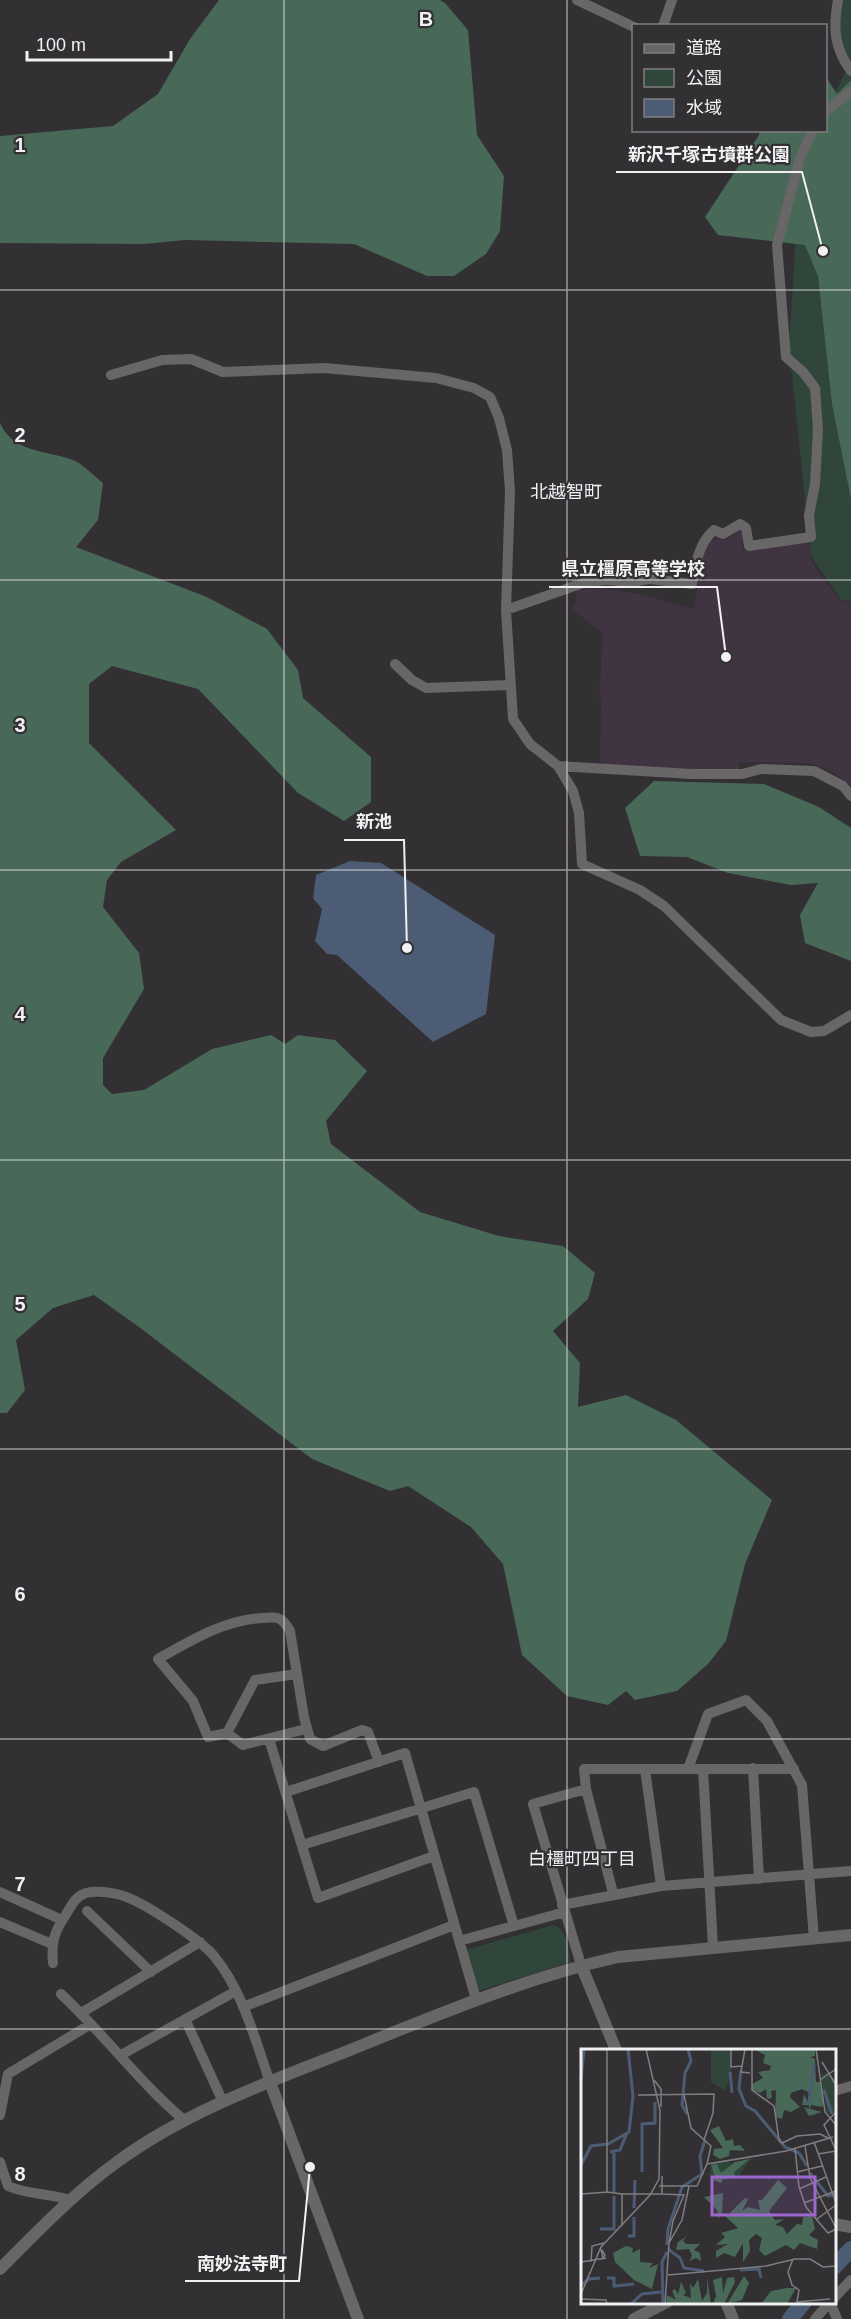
<svg xmlns="http://www.w3.org/2000/svg" width="851" height="2319" viewBox="0 0 851 2319" font-family="Helvetica,'Noto Sans JP',sans-serif">
<style>
.education{fill:#413442}
.green{fill:#30463b}
.forest{fill:#486858}
.water{fill:#4d5c75}
.lines{fill:none;stroke-linecap:round;stroke-linejoin:round}
.river{stroke:#4d5c75;stroke-width:16}
.minor{stroke:#686666;stroke-width:10}
.tertiary{stroke:#686666;stroke-width:12}
.grid{fill:none;stroke:#f1f0f2;stroke-width:1.5;stroke-opacity:0.55}
.labels{text-anchor:middle;stroke-width:4.5;stroke-linejoin:round;paint-order:stroke}
.neighbourhood-label{font-size:18px;fill:#f1f0f2;stroke:#333034}
.inset-river{fill:none;stroke:#4d5c75;stroke-width:3}
.inset-road{fill:none;stroke:#7f7d80;stroke-width:1.5}
.view{fill:#9e67ce;fill-opacity:0.15;stroke:#9e67ce;stroke-width:3}
.inset-edge{fill:none;stroke:#f1f0f2;stroke-width:3}
.grid-label{font-size:20px;text-anchor:middle;font-weight:bold;fill:#f1f0f2;stroke:#333034;stroke-width:4.5;stroke-linejoin:round;paint-order:stroke}
.leader{fill:none;stroke:#f1f0f2;stroke-width:2}
.callout-dot{fill:#f1f0f2;stroke:#333034;stroke-width:2}
.callout-label{font-size:18px;text-anchor:middle;font-weight:bold;fill:#f1f0f2;stroke:#333034;stroke-width:4.5;stroke-linejoin:round;paint-order:stroke}
</style>
<rect width="100%" height="100%" fill="#333034"/>
<path class="education" d="M742,529L743,551L808,541L810,555L815,568L842,602L851,601V785L827,768L807,763L739,762V771L607,766L600,761L601,700H599L603,633L572,609L577,602L575,592L588,589H606L638,594L694,609L703,554L711,540L717,538L726,540Z"/>
<path class="green" d="M840,0H851V600L842,601L811,556L789,345L801,158L826,130V111L847,69L840,43Z
M553,1925C567,1929 569,1948 570,1962L478,1991L466,1950Z"/>
<path class="forest" d="M219,0H440L445,3L468,30L477,135L504,176L500,231L486,254L454,276H427L354,244L185,240L144,244L0,243V136L113,126L158,94L190,39Z
M826,77L837,94L851,80V499L832,404L818,276L805,245L718,235L705,217L759,135L760,131L826,130Z
M0,423C13,453 46,450 73,460C83,464 94,476 103,483L98,520L76,547L207,597L267,629L298,670L303,698L371,757V802L344,821L298,793L198,689L112,666L89,684V743L176,830L121,862L107,880L103,907L139,953L144,989L103,1058V1085L112,1094L144,1090L212,1049L271,1035L285,1044L298,1035L335,1040L367,1071L326,1121L331,1144L420,1212L499,1236L563,1246L595,1273L588,1299L553,1331L580,1363L578,1407L626,1395L676,1420L772,1500L745,1564L726,1641L708,1664L677,1691L635,1700L626,1691L608,1705L567,1696L522,1655L503,1564L471,1527L408,1486L390,1491L312,1459L139,1327L94,1295L53,1308L16,1340L25,1390L7,1413H0Z
M654,781L764,784L819,807L851,828V961L805,943L800,915L818,883L791,885L728,873L687,857L640,856L625,808Z"/>
<path class="water" d="M350,861L381,863L495,935L486,1014L433,1042L337,955L327,954L315,941L322,909L313,898L316,875Z"/>
<g class="lines">
<path class="river" d="M834,2267L851,2249
M790,2319L804,2302"/>
<path class="minor" d="M577,0L634,27
M838,0C833,28 834,48 851,71
M663,26L672,0
M826,111L851,91
M111,375L162,360L191,359L223,372L324,368L436,378L474,388L490,397L499,418L507,450L510,491L506,610L513,719L530,744L558,766L573,791L579,813L582,864L640,890L664,906L781,1020L811,1032L824,1031L851,1015
M506,610L586,582L606,580L632,582L649,579L692,584C696,564 698,544 714,530L723,534L740,524L746,528L749,546L811,537L809,515L815,484L818,430L815,388L803,372L786,357L777,245L800,158L813,130
M395,664L412,680L426,688L511,685
M558,766L691,774H742L761,769L814,771L843,786L851,796
M306,1729L243,1745L227,1733L208,1737L193,1701L158,1659C192,1640 224,1620 263,1618C267,1618 273,1617 277,1618C284,1620 287,1626 290,1631L304,1717L310,1739L323,1746L362,1730L368,1732L379,1762
M227,1733L255,1680L297,1674
M269,1739L318,1898L434,1856
M753,1768L759,1879
M645,1769L661,1886
M688,1769L708,1714L746,1700L767,1721L802,1785L814,1939
M703,1769H794
M286,1792L405,1753L476,1999
M302,1845L474,1792L514,1926
M0,1892L62,1920
M613,1893L586,1789L584,1769H703L713,1947
M562,1905L661,1886L851,1871
M87,1911L151,1972
M0,1922L52,1944
M459,1941L565,1912
M53,1963C51,1944 54,1932 65,1916C71,1907 75,1896 86,1893C99,1890 119,1893 131,1899C150,1907 202,1941 214,1956C243,1991 255,2040 270,2082
M581,1965L533,1804L586,1789
M61,1994C104,2034 139,2082 184,2120
M243,2007L454,1925
M81,2013L200,1942
M185,2019L223,2102
M121,2055L236,1991
M834,2091L851,2086
M0,2115L8,2074L91,2024
M0,2162L8,2186C28,2195 50,2193 70,2200
M834,2298L851,2280
M830,2302L837,2319
M815,2319L830,2302"/>
<path class="tertiary" d="M581,1965L616,2050
M270,2082L358,2319
M834,2224L851,2227
M0,2269C37,2232 74,2193 117,2162C185,2112 266,2083 345,2052C434,2016 524,1978 618,1957L851,1935
M726,2302L733,2319
M634,2319L667,2302"/>
</g>
<path class="grid" d="M284,0V2319M567,0V2319M0,290H851M0,580H851M0,870H851M0,1160H851M0,1449H851M0,1739H851M0,2029H851"/>
<g class="labels">
<g class="neighbourhood-label">
<text x="566" y="498">北越智町</text>
<text x="582" y="1865">白橿町四丁目</text>
</g>
</g>
<g transform="translate(581 2049)">
<rect width="255" height="255" fill="#333034"/>
<path d="M130,0H149L150,25L144,41L130,33ZM249,23L255,38V63L246,64L240,26ZM171,109L155,130L128,128L131,114L145,111L151,116Z" fill="#30463b"/>
<path d="M173,0H234V7L229,8L234,10L235,33H239L243,53L241,58L230,56L229,60L241,63L228,67L223,58L228,60V56H221L223,45L227,53L229,44L221,40L210,44L209,48L219,58L210,63L203,61L201,70L194,68L195,41L190,42L191,49L186,50L185,40L179,44L171,41V35L182,29L177,23L189,21L190,17L182,14L184,6ZM138,77L145,92L152,90L153,97L159,96L164,102L149,101L148,107L139,110L132,106L133,100L142,99L129,81ZM169,110L153,123L154,128L142,130L140,134L132,131L134,128L130,116L136,115L140,124L154,113ZM197,131L206,139L188,162L194,171L203,170L194,176L202,178L206,185L216,175L221,176L222,168L231,167L234,180L228,186L237,191L236,200L219,194L213,201L205,196L184,207L178,201L181,189L175,185L168,191L169,202L162,213V194L154,208L143,204L135,209V202L147,195L135,196L144,188L140,184L157,179L145,168L164,149L167,150L161,162L167,158L179,161L177,151H181ZM142,144L141,166L138,169L136,161L123,148ZM105,188L102,192L105,195H119L113,201L119,204L120,212L115,209L108,212L111,207L108,200L95,201L97,193ZM45,197L52,199L51,204L59,200V213L72,214L68,219L77,215L71,240L53,231L34,213L32,204ZM163,227L168,234L161,251L146,255ZM141,228L142,244L146,229L153,228L154,233L143,255H132L135,247L132,231ZM126,229L130,255H85L86,246L95,251L91,242L94,240L97,245L100,233L105,244L102,246L110,249L109,234L112,239L117,230L121,252L126,244ZM206,239H215L206,255H180L190,242Z" fill="#486858"/>
<path class="inset-river" d="M160,21L158,40L165,57L174,62L204,98L218,104L226,117M149,23L151,44M0,30L3,1M230,34L233,15M243,41L251,65M228,54L230,35M106,65L101,56L104,24L110,12L107,0M29,103L39,101L46,84M0,116L10,97L27,95L48,83L52,47L47,0M61,123V75L74,74V53M229,124L247,147L255,145M33,143V104M53,159L54,131M19,180H33V147M47,187H53V168M86,196L87,180L101,138L121,125L119,107L124,91M87,200L99,209L103,219L123,222M159,221L178,220L180,229M26,229H33V237L53,235M0,236L8,230L19,229M82,254L81,213L86,203M50,255L61,245L80,243"/>
<path class="inset-road" d="M26,0V143L41,145V177M150,0V18L161,17M164,0L160,23L169,24M171,0V41L193,57L198,91L201,94L216,87L239,85L247,89M235,0L244,63L255,76M241,13L255,36M73,31L80,40V58M239,31L255,20M57,46L133,45L132,64L123,91M103,46L110,79L130,97L126,115M255,63L243,76L255,101M233,93L255,154M224,97L229,129L255,179M214,99L218,138L225,158L247,184L255,180M237,105L255,102M216,123L241,117M81,127V145L103,146L92,172L88,194M78,137H116L126,115L205,102L252,88M218,140L245,128M0,145L27,143M41,145H81M223,154L255,142M236,170L255,156M20,200L22,209L24,206L21,201M212,210L207,223L211,236L218,241L216,253L249,250M0,213L25,209M10,213L11,197L23,194M87,226L185,217L214,210H229L242,218L255,217M0,245L20,198L69,146L78,130L79,61L65,0M0,250L25,251L26,255M84,255L88,194L101,171L108,137"/>
<path class="view" d="M131,128H234V166H131Z"/>
<rect width="255" height="255" class="inset-edge"/>
</g>
<g class="grid-label">
<text x="426" y="26">B</text>
<text x="20" y="152">1</text>
<text x="20" y="442">2</text>
<text x="20" y="732">3</text>
<text x="20" y="1021">4</text>
<text x="20" y="1311">5</text>
<text x="20" y="1601">6</text>
<text x="20" y="1891">7</text>
<text x="20" y="2181">8</text>
</g>
<path class="leader" d="M823 251L802 172H616M726 657L717 587H549M407 948L404 840H344M310 2167L299 2281H185"/>
<g class="callout-dot">
<circle cx="823" cy="251" r="6"/>
<circle cx="726" cy="657" r="6"/>
<circle cx="407" cy="948" r="6"/>
<circle cx="310" cy="2167" r="6"/>
</g>
<g class="callout-label">
<text x="709" y="161">新沢千塚古墳群公園</text>
<text x="633" y="575">県立橿原高等学校</text>
<text x="374" y="828">新池</text>
<text x="242" y="2270">南妙法寺町</text>
</g>
<rect x="632" y="24" width="195" height="108" fill="#333034" stroke="#7f7d80" stroke-width="1.5"/>
<rect x="644" y="44" width="30" height="9" fill="#686666" stroke="#7f7d80" stroke-width="1.5"/>
<text x="686" y="54" font-size="18" fill="#f1f0f2">道路</text>
<rect x="644" y="69" width="30" height="18" fill="#30463b" stroke="#7f7d80" stroke-width="1.5"/>
<text x="686" y="84" font-size="18" fill="#f1f0f2">公園</text>
<rect x="644" y="99" width="30" height="18" fill="#4d5c75" stroke="#7f7d80" stroke-width="1.5"/>
<text x="686" y="114" font-size="18" fill="#f1f0f2">水域</text>
<path d="M27 51v9h144v-9" fill="none" stroke="#f1f0f2" stroke-width="3"/>
<text x="36" y="51" font-size="18" fill="#f1f0f2" stroke="#333034" stroke-width="4.5" paint-order="stroke">100 m</text>
</svg>
